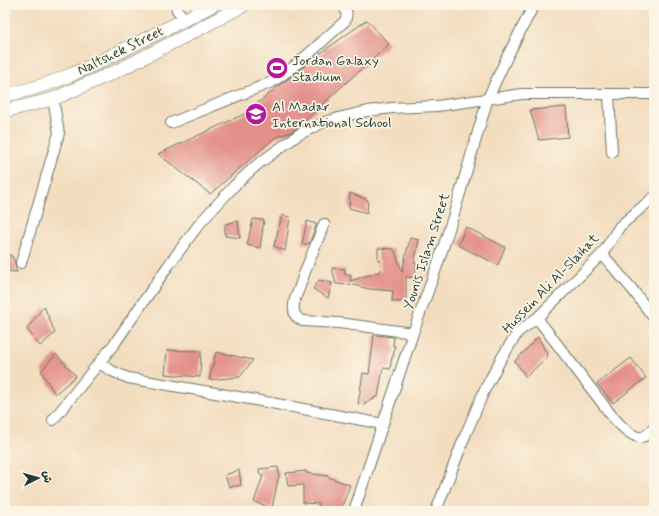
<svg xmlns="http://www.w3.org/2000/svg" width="659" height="516" viewBox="0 0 659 516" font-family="Mynerve,'Playpen Sans Arabic',sans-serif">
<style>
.building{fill:#e3908a}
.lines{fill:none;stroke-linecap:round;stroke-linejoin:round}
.minor-casing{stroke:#697565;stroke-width:12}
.major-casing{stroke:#697565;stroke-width:14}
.minor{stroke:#fff;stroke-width:10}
.major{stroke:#fff;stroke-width:13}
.labels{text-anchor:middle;stroke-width:3.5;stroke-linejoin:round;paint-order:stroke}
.street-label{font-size:14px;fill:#1f3d34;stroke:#fcf5e5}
.poi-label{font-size:14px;fill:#1f3d34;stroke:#fcf5e5;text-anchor:start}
</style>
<rect width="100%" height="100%" fill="#fcf5e5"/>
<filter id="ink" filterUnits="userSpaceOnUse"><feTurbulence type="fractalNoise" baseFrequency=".025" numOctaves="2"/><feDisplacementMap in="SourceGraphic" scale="8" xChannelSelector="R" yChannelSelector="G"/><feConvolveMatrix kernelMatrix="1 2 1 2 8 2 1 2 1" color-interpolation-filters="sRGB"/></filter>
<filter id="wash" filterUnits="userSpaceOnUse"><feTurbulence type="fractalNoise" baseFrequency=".012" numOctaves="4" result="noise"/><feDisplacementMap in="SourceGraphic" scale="16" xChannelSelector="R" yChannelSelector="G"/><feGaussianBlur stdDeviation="0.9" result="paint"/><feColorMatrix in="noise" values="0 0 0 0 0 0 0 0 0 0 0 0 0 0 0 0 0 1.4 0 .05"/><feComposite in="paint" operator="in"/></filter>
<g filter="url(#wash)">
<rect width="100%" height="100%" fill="#f3ddbf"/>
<g id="blocks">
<path class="building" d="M367,20L389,44L295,129L291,132L276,137L210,194L158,154L255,109L254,106L275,89L278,86L296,73L318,55Z
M566,107L568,137L539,140L530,110Z
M350,193L368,200L367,213L349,208Z
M282,215L290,217L285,251L274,246Z
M253,219L264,220L260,248L247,245Z
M238,221L240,238L225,236V224Z
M307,221L316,224V226L309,244H302Z
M466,227L505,247L498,265L458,245Z
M410,238L419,240L414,263H416L415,278L406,277V298L400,302L392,301L393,291L369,289L350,284V285L336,284L332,268L345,269V275H351L350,281L381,271L380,260H378V248L394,249L402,271Z
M5,253L13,257L17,272L5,271Z
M319,280L332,283L328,298L313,289Z
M44,306L55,333L40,346L27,329Z
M374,335L394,337L393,346H395L393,357H392L390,369L383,368L378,397H374V400L370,399L369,402H365V405L358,404L363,373L369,374Z
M538,337L548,356L526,377L515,361Z
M167,350L201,351L200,377L165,374Z
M216,352L253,360L240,377L209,380Z
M56,354L76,376L55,394L41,371Z
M631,358L646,378L613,403L597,384Z
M278,467L279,475L272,508L254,502L263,476L260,475L259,469Z
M239,470L241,485L229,487L225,475Z
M306,471V473L328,476V477L350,485L340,511H318L319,504L303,503V485L288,486L286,473Z"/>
</g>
</g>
<g filter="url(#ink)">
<use href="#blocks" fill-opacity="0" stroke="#697565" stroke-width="1"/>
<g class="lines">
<g class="minor-casing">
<path id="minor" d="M176,5L177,10L185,19
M609,94L612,152
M171,123L272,82C299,65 321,42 345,21C348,14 347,11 342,5
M324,224C316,245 306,267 299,289C296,295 293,303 294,310C294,316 298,319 303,321L339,323L413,333
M602,254L632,289L654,318
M21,263L59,133L53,99
M537,318L612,416C618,423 632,438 641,437C646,437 651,431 654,428
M99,363L112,371L128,378L250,399L383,424
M53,420L115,343L168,266L200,223L235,185L258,164L298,135L322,123L342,117L368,111L392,108L437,106L522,94H654
M354,511L413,333L437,266L453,217L488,98L508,55L534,5
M436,511L465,436L484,391L501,359L518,332L537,318L602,254L620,226L654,197"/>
</g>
<g class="major-casing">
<path id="major" d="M5,95C50,87 90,67 131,46C158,33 186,19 213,5
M5,111L53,99L119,70L193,32L244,5"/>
</g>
<use href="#minor" class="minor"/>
<use href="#major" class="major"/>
</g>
</g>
<defs>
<g id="stadium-disc" transform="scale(1.15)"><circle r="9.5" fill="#b5179e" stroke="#fcf5e5"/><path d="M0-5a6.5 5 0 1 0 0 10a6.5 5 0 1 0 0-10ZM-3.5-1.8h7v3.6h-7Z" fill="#fff"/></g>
<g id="school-disc" transform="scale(1.15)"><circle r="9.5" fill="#b5179e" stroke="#fcf5e5"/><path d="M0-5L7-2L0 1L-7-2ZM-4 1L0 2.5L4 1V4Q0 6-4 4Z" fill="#fff"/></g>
</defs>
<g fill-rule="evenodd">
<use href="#stadium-disc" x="277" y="68"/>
<use href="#school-disc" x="256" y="114"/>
</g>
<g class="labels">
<g class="street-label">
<text transform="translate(120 50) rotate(-26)" y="5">Naltshek Street</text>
<text transform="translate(426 251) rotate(-72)" y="5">Younis Islam Street</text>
<text transform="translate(550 283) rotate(-46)" y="5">Hussein Ali Al-Slaihat</text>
</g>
<g class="poi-label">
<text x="292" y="65">Jordan Galaxy<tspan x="292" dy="16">Stadium</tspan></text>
<text x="272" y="111">Al Madar<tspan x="272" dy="16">International School</tspan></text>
</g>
</g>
<rect width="659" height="516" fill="none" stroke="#fcf5e5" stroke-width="20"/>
<g transform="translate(38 478) rotate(84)" stroke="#fcf5e5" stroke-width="3" paint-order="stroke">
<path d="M0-3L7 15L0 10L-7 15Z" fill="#1f3d34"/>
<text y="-6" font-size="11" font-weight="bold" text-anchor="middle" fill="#1f3d34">ش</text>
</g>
</svg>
